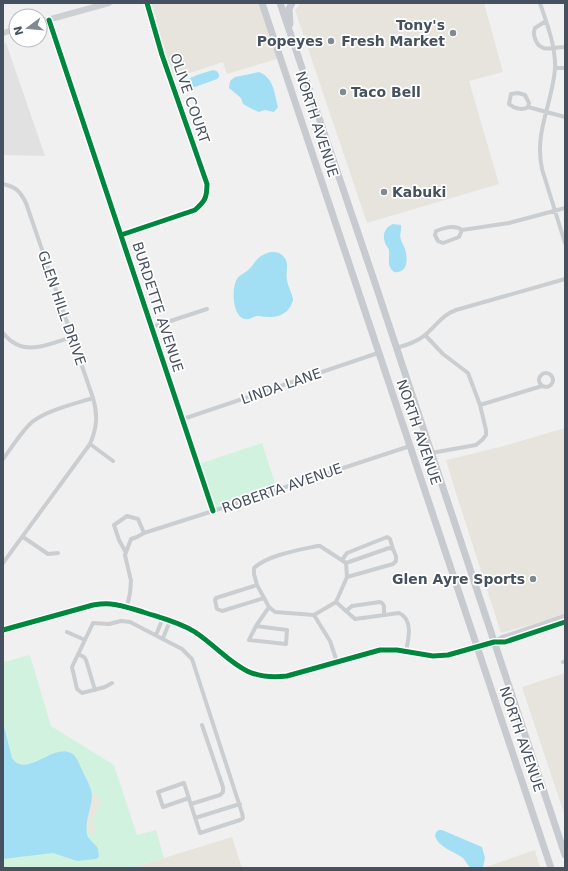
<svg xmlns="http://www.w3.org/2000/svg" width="568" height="871" viewBox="0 0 568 871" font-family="'DejaVu Sans',sans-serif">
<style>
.commercial{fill:#e6e4dd}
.education{fill:#e2e1e2}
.green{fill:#d2f2e0}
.sand{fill:#e9e6de}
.water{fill:#a3dff4}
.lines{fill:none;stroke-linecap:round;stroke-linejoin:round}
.minor{stroke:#cbced1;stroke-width:4}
.secondary{stroke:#ccd0d3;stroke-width:6}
.primary{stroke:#c7cbcf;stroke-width:7}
.cycleway-casing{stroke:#fff;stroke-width:8}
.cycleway{stroke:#00873e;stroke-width:5}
.poi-dot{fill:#818991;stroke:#fff;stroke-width:1.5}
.labels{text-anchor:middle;stroke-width:3.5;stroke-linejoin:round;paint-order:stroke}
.poi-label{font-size:14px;font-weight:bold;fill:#45515e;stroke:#fff;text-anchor:end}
.street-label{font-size:14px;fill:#45515e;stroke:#fff}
</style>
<rect width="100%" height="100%" fill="#f1f0f0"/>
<path class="commercial" d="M148,3H261L280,58L227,74L223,62L172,79L150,15Z
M301,3H484L503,72L469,81L499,184L367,223L295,10Z
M565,428V615L501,633L455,490L446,460L500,447Z
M565,673V816L522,687Z
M232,837L242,868H131L164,858Z
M535,850L540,868H483Z"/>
<path class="education" d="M6,43L45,156L3,155V44Z"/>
<path class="green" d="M262,443L277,489L214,510L199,464Z
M30,655L51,726L114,765L137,835L156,830L164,858L131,868H3V662Z"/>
<path class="sand" d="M93,793L96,794L102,805L96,809V814L93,816V825L96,830L93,836C82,831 91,803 93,793Z"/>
<path class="water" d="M213,70C217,71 219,72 219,77L217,79L195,87H186V80L197,75Z
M259,72C274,78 274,92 278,107L274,112L265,110L259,112L252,109L243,104L241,98L229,88L230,81L235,77Z
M393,224L401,225C402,230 399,235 401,240C402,243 404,246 405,249C408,259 408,274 394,272C386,265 390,260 389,251C389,248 386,246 385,243C382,235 385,227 393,224Z
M270,252C276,252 280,252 284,257C290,264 285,272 287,280C288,287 293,295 293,300C292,304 290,308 287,311C278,319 268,317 258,316C255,316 252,318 249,319C232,322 231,288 237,279C240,274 246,273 249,269C252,267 253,264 255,262C258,257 264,254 270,252Z
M3,723L12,758C27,780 56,739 74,755C78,759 80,766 83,772C86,778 91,787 92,794C92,808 83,824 88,837C91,842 96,844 98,849L99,857L96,859L77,861L53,853L3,859Z
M439,830H442L482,847L485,858L483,867L471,868C467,865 466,861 463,858C454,851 439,848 435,836L436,832Z"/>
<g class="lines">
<path class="minor" d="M540,3C547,24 556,47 555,69C552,105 534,132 542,169L565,243
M49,20L213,511
M546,21L535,28C533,33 534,36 536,41C541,53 554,47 565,47
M555,68H565
M528,107L529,103L525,95L518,93L511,94L509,104C513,108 523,111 528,107L565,117
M3,184C16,187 20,191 26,203L93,398C98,415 97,428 90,444L3,563
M462,230L459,237L443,243L438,241L435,235L436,231C444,228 455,224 462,230L509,223L565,208
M121,235L195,210C205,201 207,198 207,184L162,55L147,3
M152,327L207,309
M3,333C23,358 47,345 72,337
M425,335L443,354L468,373L480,405L486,430V435L483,439L476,445L431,453
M396,348C407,345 417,342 425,335C436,326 442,315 456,310L565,279
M539 380a7 7 0 1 1 14 0a7 7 0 1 1-14 0Z
M480,405L542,386
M183,419L378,353
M90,444L113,461
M3,459C12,447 21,432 32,422C48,410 74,404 93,398
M23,537L48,554L58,553
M317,546H320L346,563L347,577L336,602L314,615L275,612L269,607L257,585L254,574V568C268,555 299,550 317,546Z
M125,551L119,540L114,525L127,516L138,519L144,533
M342,560L347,553L387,537L390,539L393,549
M346,563L389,548L393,549L396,556V561L393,564L347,577
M257,585L216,598L215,600L217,609L222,611L264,598
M336,602L355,619L399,613C413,619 409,638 406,651
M127,607L130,593L131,581L125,555L131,539L137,537L144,533L213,511L410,446
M346,611L352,606L380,602L382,603L384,606V614
M314,615L330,641L337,662
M256,626L287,630L286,644L249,640L256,626L269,607
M3,630L93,605C99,604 105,603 111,604C122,605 133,609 143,612C161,618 179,622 195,632C229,655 241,682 287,676L380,650H397L433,656L448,655L494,642H505L565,622
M67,632L85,640
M156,635L163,618
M163,638L170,621
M494,642L502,637L565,616
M78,654L84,657L86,660L95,690
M563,662L565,661
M112,683L105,687L82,693L77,689L72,667L93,623L109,624L121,621L130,622L182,649L192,659L242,813L243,818L240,820L200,833L184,783L158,792L163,807L189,798
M191,804L220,795L223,792V787L202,725
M195,818L240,804"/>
<path class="secondary" d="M40,22L109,3
M3,33L16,29"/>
<path class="primary" d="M262,3L551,868
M280,3L375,283L565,855
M290,24L289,9L292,3"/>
<g class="cycleway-casing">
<path id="cycleway" d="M49,20L213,511
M121,235L195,210C205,201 207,198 207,184L162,55L147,3
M3,630L93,605C99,604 105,603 111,604C122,605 133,609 143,612C161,618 179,622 195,632C229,655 241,682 287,676L380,650H397L433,656L448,655L494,642H505L565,622"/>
</g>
<use href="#cycleway" class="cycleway"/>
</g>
<g class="poi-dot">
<circle cx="453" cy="33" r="4"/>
<circle cx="331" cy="41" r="4"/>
<circle cx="343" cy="92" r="4"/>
<circle cx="384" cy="192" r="4"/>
<circle cx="533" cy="579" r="4"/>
</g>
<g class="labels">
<g class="poi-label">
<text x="445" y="30">Tony's<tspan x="445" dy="16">Fresh Market</tspan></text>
<text x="323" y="46">Popeyes</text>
<text x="351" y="97" text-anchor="start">Taco Bell</text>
<text x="392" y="197" text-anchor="start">Kabuki</text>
<text x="525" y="584">Glen Ayre Sports</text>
</g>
<g class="street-label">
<text transform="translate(190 98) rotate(71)" y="5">OLIVE COURT</text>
<text transform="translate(317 124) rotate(72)" y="5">NORTH AVENUE</text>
<text transform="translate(158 307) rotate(72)" y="5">BURDETTE AVENUE</text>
<text transform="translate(62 308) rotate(71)" y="5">GLEN HILL DRIVE</text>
<text transform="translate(281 386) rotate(-19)" y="5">LINDA LANE</text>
<text transform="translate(419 432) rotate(71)" y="5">NORTH AVENUE</text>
<text transform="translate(282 488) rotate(-19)" y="5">ROBERTA AVENUE</text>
<text transform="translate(522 739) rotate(71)" y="5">NORTH AVENUE</text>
</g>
</g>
<rect width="568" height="871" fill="none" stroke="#45515e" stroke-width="8"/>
<g transform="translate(28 28) rotate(254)"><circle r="19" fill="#ffffff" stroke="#b5b9bf"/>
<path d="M0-3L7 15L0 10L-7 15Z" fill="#818991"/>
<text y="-6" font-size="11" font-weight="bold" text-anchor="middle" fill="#45515e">N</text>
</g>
</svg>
